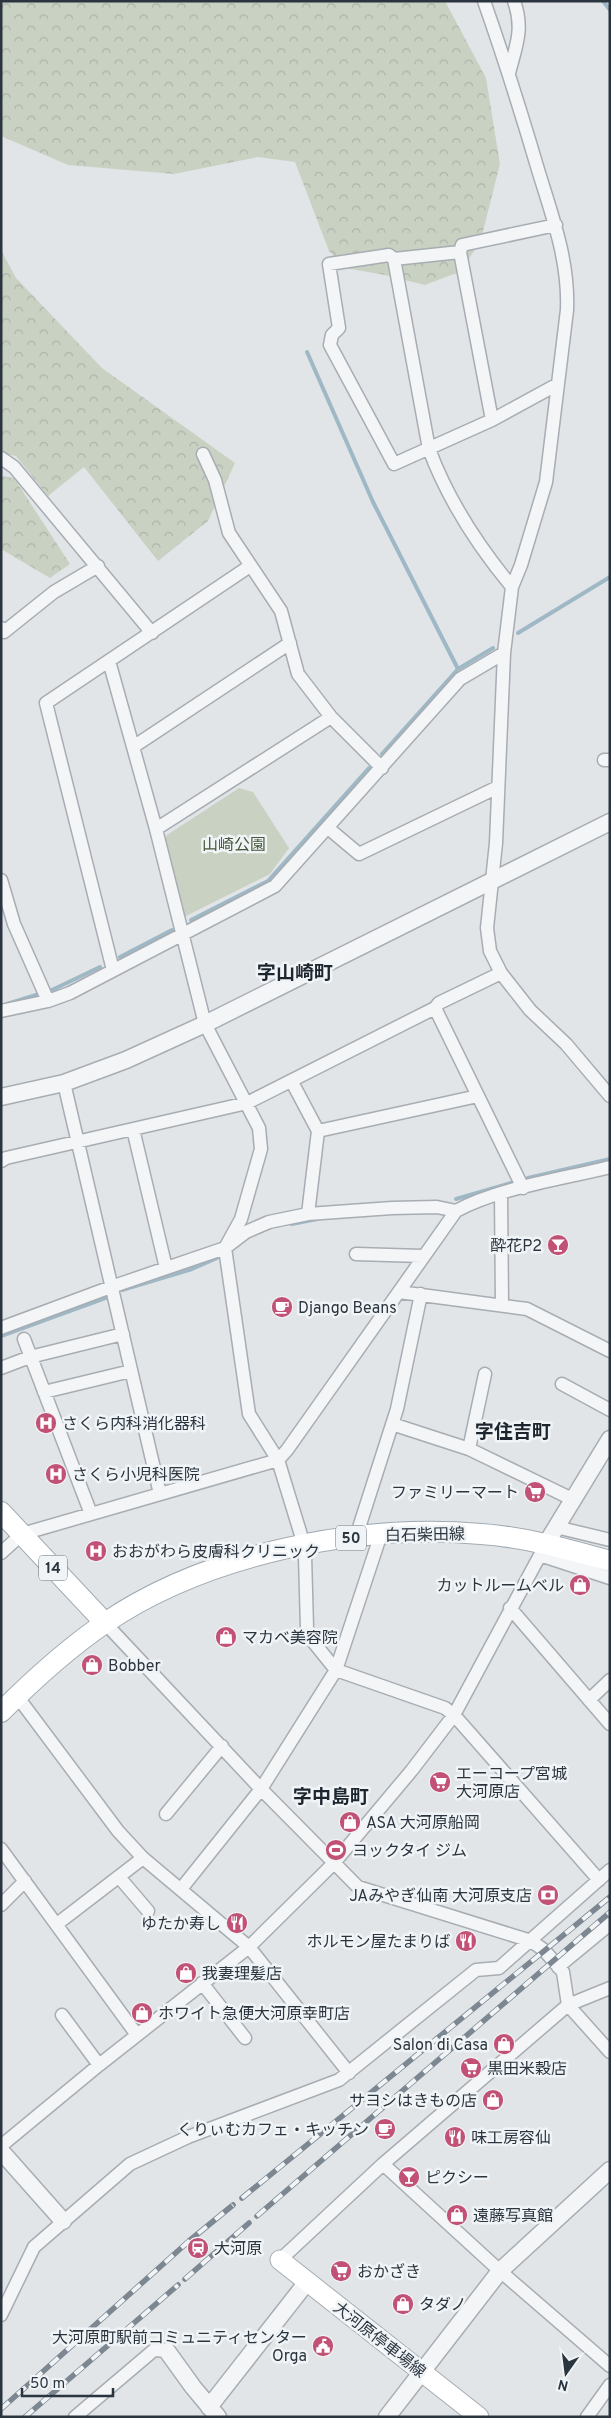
<svg xmlns="http://www.w3.org/2000/svg" width="611" height="2418" viewBox="0 0 611 2418" font-family="Overpass,'Noto Sans JP',sans-serif">
<style>
.green{fill:#c9d1c3}
.forest{fill:url(#forest-crowns)}
.lines{fill:none;stroke-linecap:round;stroke-linejoin:round}
.stream{stroke:#9fb8c5;stroke-width:4}
.minor-casing{stroke:#a7adb2;stroke-width:15}
.tertiary-casing{stroke:#a7adb2;stroke-width:19}
.secondary-casing{stroke:#a7adb2;stroke-width:21}
.primary-casing{stroke:#a1abb3;stroke-width:22}
.minor{stroke:#f3f5f7;stroke-width:12}
.tertiary{stroke:#f3f5f7;stroke-width:16}
.secondary{stroke:#fff;stroke-width:19}
.primary{stroke:#fff;stroke-width:20}
.rail-casing{stroke:#7c8791;stroke-width:5.5}
.rail{stroke:#f0f4f6;stroke-width:4;stroke-dasharray:11;stroke-linecap:butt}
.labels{text-anchor:middle;stroke-width:5;stroke-linejoin:round;paint-order:stroke}
.shield{fill:#f0f4f6;stroke:#666e76;stroke-width:1}
.shield-label{font-size:15px;font-weight:bold;fill:#2b353f}
.park-label{font-size:16px;fill:#455939;stroke:#f0f4f6}
.poi-label{font-size:16px;fill:#2b353f;stroke:#f0f4f6;text-anchor:start}
.street-label{font-size:16px;fill:#2b353f;stroke:#f0f4f6}
.quarter-label{font-size:19px;font-weight:bold;fill:#1d262f;stroke:#f0f4f6}
</style>
<defs>
<pattern id="forest-crowns" width="20" height="18" patternUnits="userSpaceOnUse" patternTransform="scale(1.25)"><rect width="20" height="18" fill="#c9d1c3"/><path d="M2 6a3 3 0 1 1 6 0M12 15a3 3 0 1 1 6 0" fill="none" stroke="#adb4a9"/></pattern>
</defs>
<rect width="100%" height="100%" fill="#e1e5e8"/>
<path class="green" d="M239,788L253,792L289,848L270,874L182,918L164,842L167,835Z"/>
<path class="forest" d="M1,1H445L486,78L500,164L480,243L459,272L425,285L385,275L345,268L329,251L295,162L258,157L174,174L68,165L1,136Z
M1,250L16,278L102,368L235,463L208,521L158,561L84,467L48,496L16,456L1,453Z
M1,476L14,478L70,564L50,578L1,549Z"/>
<g class="lines">
<path class="stream" d="M603,1L610,10
M307,352L373,502L458,669
M518,633L610,577
M382,754L458,669L493,648
M191,920L268,881L369,768
M120,957L172,930
M7,1004L52,990L100,967
M528,1178L610,1159
M456,1199L511,1183
M292,1224L317,1219
M122,1290L192,1269L217,1258
M1,1336L108,1297"/>
<g class="minor-casing">
<path id="minor" d="M484,1C504,58 522,115 539,173C553,218 569,262 567,310L546,482L521,565L512,587L504,653L496,843L487,928L490,951L501,973L530,1010L566,1044L610,1096
M509,73C516,46 524,29 514,1
M460,252L492,420
M394,259L389,255L329,264L339,328L332,335L330,345L394,464L492,420L558,384
M203,454L215,480L229,533L281,611L298,674L331,717L382,768
M1,458L14,467L152,633
M512,587C478,546 448,500 429,449L394,259L460,252L462,245L556,225
M1,628L4,632L54,592L98,566
M109,661L156,829L205,1024L259,1128L261,1149L241,1219L225,1248L249,1414L278,1460L301,1535L305,1556L307,1628L311,1639L336,1670L445,1708L454,1715L599,1880
M133,747L290,643
M604,760H610
M328,828L359,854L498,787
M156,829L331,717
M1,880L14,924L48,1001
M113,970L46,703L250,566
M435,1008L523,1188
M1,1011L48,1001L70,993L275,886L460,679L504,653
M292,1082L318,1131L308,1214
M64,1083L160,1494
M133,1129L166,1268
M318,1131L478,1096
M1,1161L6,1158L247,1103L435,1008L439,1003L501,973
M501,1194L502,1304
M356,1254L422,1256
M399,1292L527,1309L610,1351
M1,1328L111,1287L225,1248L246,1232L269,1222L308,1214L392,1208L437,1207L456,1211
M24,1339L91,1514
M1,1368L30,1357L123,1334
M562,1384L610,1410
M44,1392L131,1371
M392,1424L469,1449L572,1499
M469,1449L485,1374
M556,1527L610,1540
M356,1537L397,1409L421,1294
M1,1553L22,1534L278,1460L287,1450L456,1211C498,1188 562,1179 610,1167
M540,1555L610,1578
M510,1608L610,1724
M105,1623L261,1789L358,1887L531,1941L544,1950L563,1972L568,2005L610,2052
M17,1696L118,1831L143,1858L249,1947L349,2073
M589,1700L610,1680
M166,1814L222,1746
M1,1849L137,2035
M119,1877L148,1911
M181,1889L261,1789L336,1670L381,1534
M1,1905L25,1881
M57,1924L143,1858
M558,1967L610,1924
M202,1983L245,2038
M62,2015L99,2065
M1,2146L99,2065L249,1947L334,1863L412,1770L454,1715L546,1544
M383,2164L500,2271L610,2366
M280,2260L383,2164L568,2005L610,1988
M1,2315L34,2247L130,2164L188,2137L339,2080L476,1970L499,1968L610,1870
M75,2417L154,2350L167,2351
M587,2417L610,2385"/>
</g>
<g class="tertiary-casing">
<path id="tertiary" d="M1,1097L64,1083L126,1060L205,1024L610,822
M546,1544L610,1439
M1,2151L63,2221
M167,2351L193,2387L218,2417
M209,2407L307,2282
M387,2417L500,2271L610,2170"/>
</g>
<g class="secondary-casing">
<path id="secondary" d="M280,2260L479,2417"/>
</g>
<g class="primary-casing">
<path id="primary" d="M1,1512L105,1623
M1,1712C33,1680 67,1649 105,1623C206,1554 359,1523 481,1534C525,1537 567,1549 610,1561"/>
</g>
<use href="#minor" class="minor"/>
<use href="#tertiary" class="tertiary"/>
<use href="#secondary" class="secondary"/>
<use href="#primary" class="primary"/>
<g class="rail-casing">
<path id="rail" d="M242,2198L610,1897
M257,2216L610,1912
M185,2279L249,2223
M1,2409L189,2241L233,2205
M25,2417L178,2285"/>
</g>
<use href="#rail" class="rail"/>
</g>
<defs>
<g id="bar-disc" transform="scale(1.125)"><circle r="9.5" fill="#c25176" stroke="#f0f4f6"/><path d="M-6-5H6L.8 .8V4.5H3.5V6h-7V4.5H-.8V.8Z" fill="#fff"/></g>
<g id="cafe-disc" transform="scale(1.125)"><circle r="9.5" fill="#c25176" stroke="#f0f4f6"/><path d="M-5.5-4.5H6V0H3Q3 3.5 0 3.5H-2.5Q-5.5 3.5-5.5 0ZM3-3.2v2h1.7v-2ZM-6 4.5H4V6H-6Z" fill="#fff"/></g>
<g id="hospital-disc" transform="scale(1.125)"><circle r="9.5" fill="#c25176" stroke="#f0f4f6"/><path d="M-5-5h3v3.5h4V-5h3V5h-3V1.5h-4V5h-3Z" fill="#fff"/></g>
<g id="supermarket-disc" transform="scale(1.125)"><circle r="9.5" fill="#c25176" stroke="#f0f4f6"/><path d="M-6-5.5h2.5l.6 2H6L4.5 2H-2.5L-4.4-4H-6ZM-1.5 3.2a1.3 1.3 0 1 0 .1 0ZM3 3.2a1.3 1.3 0 1 0 .1 0Z" fill="#fff"/></g>
<g id="shop-disc" transform="scale(1.125)"><circle r="9.5" fill="#c25176" stroke="#f0f4f6"/><path d="M-5-2.5h2.3a2.7 3.5 0 0 1 5.4 0H5L5.5 6h-11ZM-1.5-2.5h3a1.5 2.3 0 0 0-3 0Z" fill="#fff"/></g>
<g id="stadium-disc" transform="scale(1.125)"><circle r="9.5" fill="#c25176" stroke="#f0f4f6"/><path d="M0-5a6.5 5 0 1 0 0 10a6.5 5 0 1 0 0-10ZM-3.5-1.8h7v3.6h-7Z" fill="#fff"/></g>
<g id="bank-disc" transform="scale(1.125)"><circle r="9.5" fill="#c25176" stroke="#f0f4f6"/><path d="M-6-4H6V4H-6ZM0-2.3a2.3 2.3 0 1 0 0 4.6a2.3 2.3 0 1 0 0-4.6Z" fill="#fff"/></g>
<g id="restaurant-disc" transform="scale(1.125)"><circle r="9.5" fill="#c25176" stroke="#f0f4f6"/><path d="M-5-6h1v4h1v-4h1v4h1v-4h1v5L-1.5 .5V6h-2V.5L-5-1ZM5-6V6H3V1.5H1.5Q1.5-4 5-6Z" fill="#fff"/></g>
<g id="station-disc" transform="scale(1.125)"><circle r="9.5" fill="#c25176" stroke="#f0f4f6"/><path d="M-3-6H3Q5-6 5-4V2Q5 4 3 4L4.5 6H3L1.5 4h-3L-3 6H-4.5L-3 4Q-5 4-5 2V-4Q-5-6-3-6ZM-3.5-4v3h7v-3ZM-3.5 1v1.5H-2V1ZM2 1v1.5H3.5V1Z" fill="#fff"/></g>
<g id="civic-disc" transform="scale(1.125)"><circle r="9.5" fill="#c25176" stroke="#f0f4f6"/><path d="M-.6-6.5H3V-4.5H.6V-3L4-1V1h2V6H-6V1h2V-1L-.6-3ZM-1.2 2.5V6h2.4V2.5Z" fill="#fff"/></g>
</defs>
<g fill-rule="evenodd">
<use href="#bar-disc" x="558" y="1245"/>
<use href="#cafe-disc" x="282" y="1307"/>
<use href="#hospital-disc" x="46" y="1423"/>
<use href="#hospital-disc" x="56" y="1474"/>
<use href="#supermarket-disc" x="535" y="1492"/>
<use href="#hospital-disc" x="96" y="1551"/>
<use href="#shop-disc" x="580" y="1585"/>
<use href="#shop-disc" x="226" y="1637"/>
<use href="#shop-disc" x="92" y="1665"/>
<use href="#supermarket-disc" x="440" y="1782"/>
<use href="#shop-disc" x="350" y="1822"/>
<use href="#stadium-disc" x="336" y="1850"/>
<use href="#bank-disc" x="548" y="1895"/>
<use href="#restaurant-disc" x="237" y="1923"/>
<use href="#restaurant-disc" x="466" y="1941"/>
<use href="#shop-disc" x="186" y="1973"/>
<use href="#shop-disc" x="142" y="2013"/>
<use href="#shop-disc" x="504" y="2044"/>
<use href="#supermarket-disc" x="471" y="2068"/>
<use href="#shop-disc" x="493" y="2100"/>
<use href="#cafe-disc" x="385" y="2129"/>
<use href="#restaurant-disc" x="455" y="2137"/>
<use href="#bar-disc" x="409" y="2177"/>
<use href="#shop-disc" x="457" y="2215"/>
<use href="#station-disc" x="198" y="2248"/>
<use href="#supermarket-disc" x="341" y="2271"/>
<use href="#shop-disc" x="403" y="2304"/>
<use href="#civic-disc" x="323" y="2346"/>
</g>
<g class="labels">
<g class="shield">
<rect x="336" y="1525.5" width="30" height="25" rx="4"/>
<rect x="39" y="1555.5" width="28" height="25" rx="4"/>
</g>
<g class="shield-label">
<text x="351" y="1543">50</text>
<text x="53" y="1573">14</text>
</g>
<g class="park-label">
<text x="234" y="850">山崎公園</text>
</g>
<g class="poi-label">
<text x="542" y="1251" text-anchor="end">酔花P2</text>
<text x="298" y="1313">Django Beans</text>
<text x="62" y="1429">さくら内科消化器科</text>
<text x="72" y="1480">さくら小児科医院</text>
<text x="519" y="1498" text-anchor="end">ファミリーマート</text>
<text x="112" y="1557">おおがわら皮膚科クリニック</text>
<text x="564" y="1591" text-anchor="end">カットルームベル</text>
<text x="242" y="1643">マカベ美容院</text>
<text x="108" y="1671">Bobber</text>
<text x="456" y="1779">エーコープ宮城<tspan x="456" dy="18">大河原店</tspan></text>
<text x="366" y="1828">ASA 大河原船岡</text>
<text x="352" y="1856">ヨックタイ ジム</text>
<text x="532" y="1901" text-anchor="end">JAみやぎ仙南 大河原支店</text>
<text x="221" y="1929" text-anchor="end">ゆたか寿し</text>
<text x="450" y="1947" text-anchor="end">ホルモン屋たまりば</text>
<text x="202" y="1979">我妻理髪店</text>
<text x="158" y="2019">ホワイト急便大河原幸町店</text>
<text x="488" y="2050" text-anchor="end">Salon di Casa</text>
<text x="487" y="2074">黒田米穀店</text>
<text x="477" y="2106" text-anchor="end">サヨシはきもの店</text>
<text x="369" y="2135" text-anchor="end">くりぃむカフェ・キッチン</text>
<text x="471" y="2143">味工房容仙</text>
<text x="425" y="2183">ピクシー</text>
<text x="473" y="2221">遠藤写真館</text>
<text x="214" y="2254">大河原</text>
<text x="357" y="2277">おかざき</text>
<text x="419" y="2310">タダノ</text>
<text x="307" y="2343" text-anchor="end">大河原町駅前コミュニティセンター<tspan x="307" dy="18">Orga</tspan></text>
</g>
<g class="street-label">
<text transform="translate(425 1534) rotate(-1)" y="6">白石柴田線</text>
<text transform="translate(380 2339) rotate(38)" y="6">大河原停車場線</text>
</g>
<g class="quarter-label">
<text x="295" y="979">字山崎町</text>
<text x="513" y="1438">字住吉町</text>
<text x="331" y="1803">字中島町</text>
</g>
</g>
<rect width="611" height="2418" fill="none" stroke="#2b353f" stroke-width="5"/>
<g transform="translate(566 2373) rotate(194)" stroke="#f0f4f6" stroke-width="4" paint-order="stroke">
<path d="M0-4L9 19L0 12L-9 19Z" fill="#2b353f"/>
<text y="-8" font-size="14" font-weight="bold" text-anchor="middle" fill="#2b353f">N</text>
</g>
<path d="M22 2388v8h91v-8" fill="none" stroke="#2b353f" stroke-width="2.5"/>
<text x="30" y="2388" font-size="15" fill="#2b353f" stroke="#f0f4f6" stroke-width="4" paint-order="stroke">50 m</text>
</svg>
